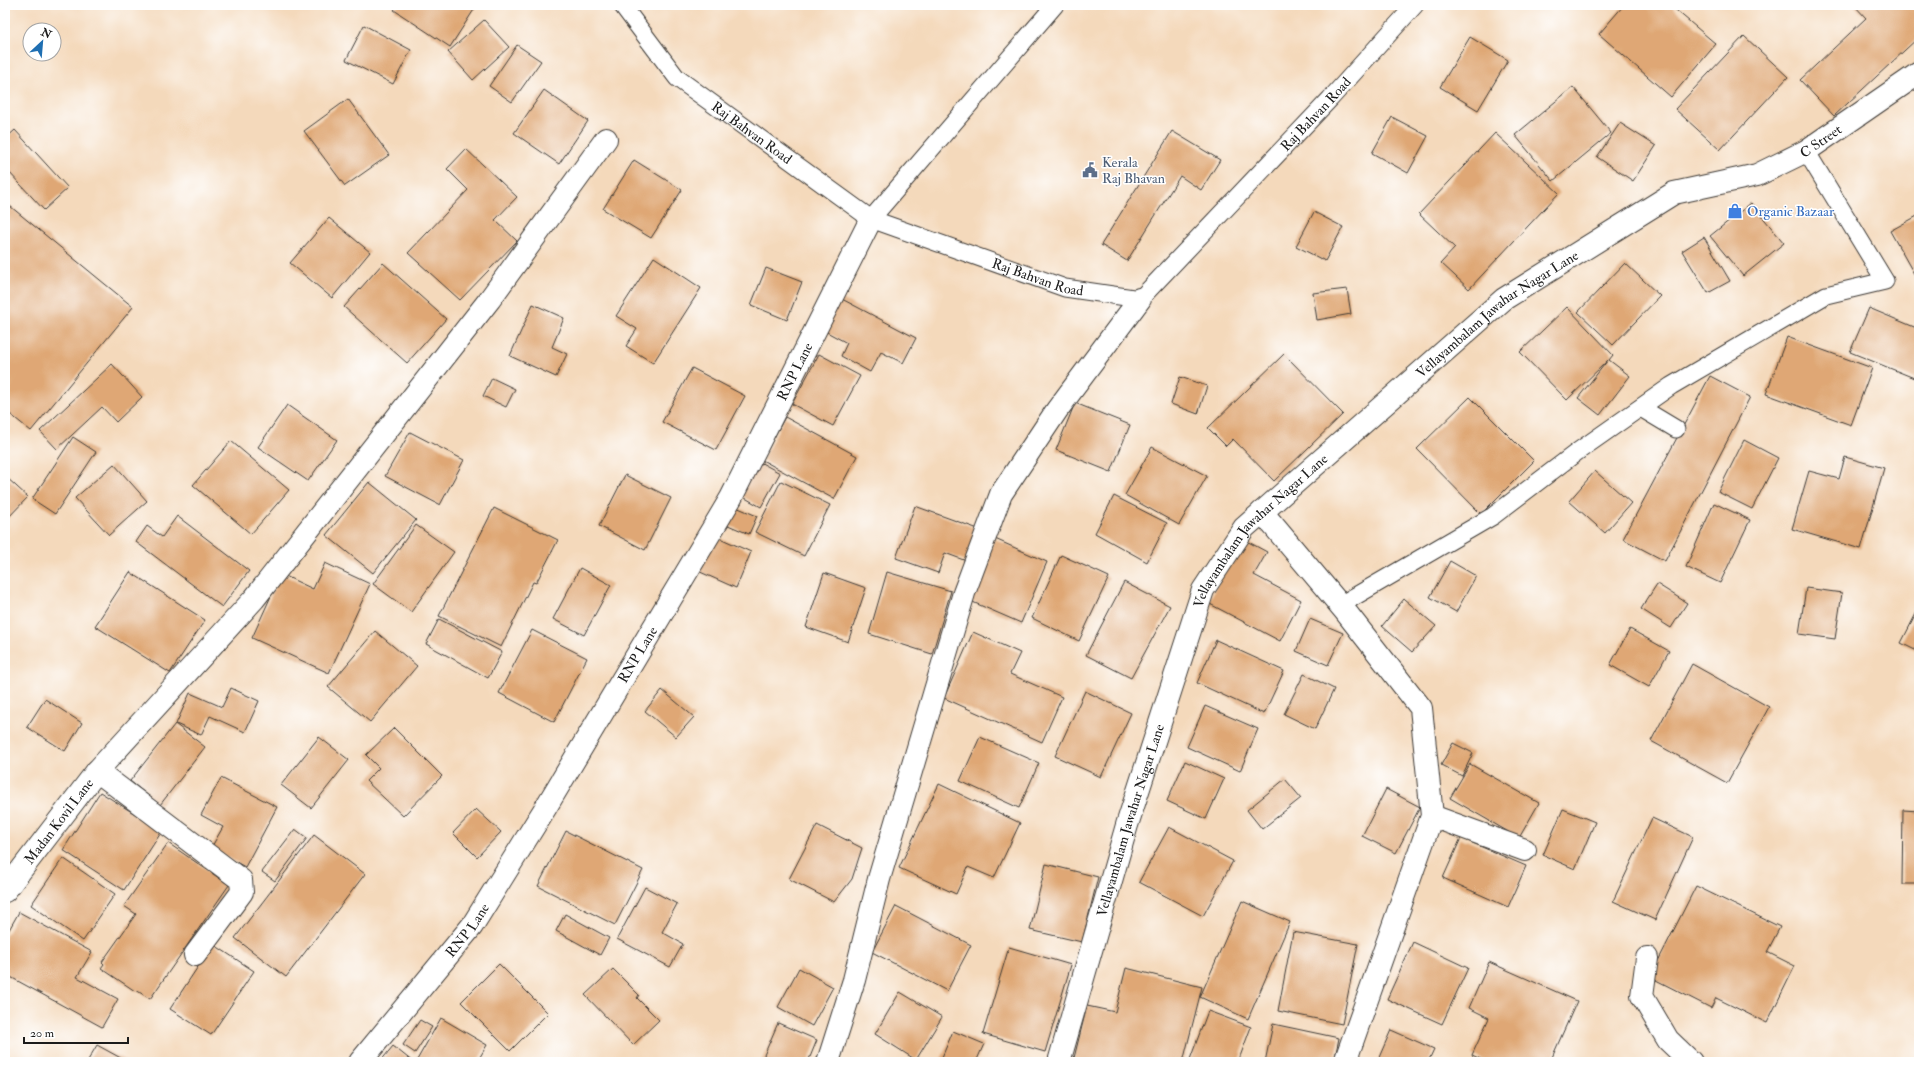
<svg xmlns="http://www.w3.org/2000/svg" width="1924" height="1067" viewBox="0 0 1924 1067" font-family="'IM FELL Double Pica',serif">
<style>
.building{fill:#dfa774}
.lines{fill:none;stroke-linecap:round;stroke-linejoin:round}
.lane-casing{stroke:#3c3834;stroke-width:19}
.street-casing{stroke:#3c3834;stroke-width:24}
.lane{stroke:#fff;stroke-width:17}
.street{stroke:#fff;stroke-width:22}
.labels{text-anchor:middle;stroke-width:3;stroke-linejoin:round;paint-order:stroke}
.street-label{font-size:14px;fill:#1c1c1c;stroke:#fff}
.service-label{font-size:14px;fill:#4e5e75;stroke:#fff;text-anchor:start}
.shop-label{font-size:14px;fill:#366cbe;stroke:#fff;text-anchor:start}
</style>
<rect width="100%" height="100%" fill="#fff"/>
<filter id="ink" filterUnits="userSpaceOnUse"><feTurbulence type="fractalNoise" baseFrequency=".025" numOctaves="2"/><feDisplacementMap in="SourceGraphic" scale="8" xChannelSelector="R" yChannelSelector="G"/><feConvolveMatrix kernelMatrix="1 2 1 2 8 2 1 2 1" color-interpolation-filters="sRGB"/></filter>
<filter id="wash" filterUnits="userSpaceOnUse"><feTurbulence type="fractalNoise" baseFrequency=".012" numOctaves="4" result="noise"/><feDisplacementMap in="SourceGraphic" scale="16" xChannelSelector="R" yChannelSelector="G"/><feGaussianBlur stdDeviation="0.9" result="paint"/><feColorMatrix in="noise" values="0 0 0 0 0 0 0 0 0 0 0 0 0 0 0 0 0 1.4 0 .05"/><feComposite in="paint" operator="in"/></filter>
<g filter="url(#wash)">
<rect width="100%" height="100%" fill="#f4d9bb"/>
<g id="blocks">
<path class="building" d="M398,5H477L450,47L394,10Z
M1624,5H1670L1716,44L1671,97L1599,34Z
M1854,5H1919V37L1834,116L1800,80L1866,18Z
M484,20L509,47L473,80L448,52Z
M364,25L411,50L393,84L346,60Z
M1744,36L1788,77L1720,150L1675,109Z
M1470,37L1508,60L1478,110L1440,87Z
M517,45L541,61L512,102L489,86Z
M1573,87L1611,133L1553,181L1515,135Z
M544,90L588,121L559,164L514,133Z
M348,99L389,155L345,186L304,131Z
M1392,117L1428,136L1408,173L1372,153Z
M1620,123L1656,146L1633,181L1597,157Z
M15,130L68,188L44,210L8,171L5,174V139Z
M1172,131L1220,160L1201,190L1180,176L1127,261L1101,245Z
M1495,133L1559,193L1469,289L1441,263L1455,248L1419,214Z
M466,149L517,197L495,220L517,241L460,300L408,253L468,190L447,169Z
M634,160L682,190L651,238L603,209Z
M5,202L133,307L31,431L5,410Z
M1751,203L1784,243L1743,276L1710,236Z
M1314,212L1343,227L1325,261L1296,246Z
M1919,215V281H1918L1890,231Z
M329,218L370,252L332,298L290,263Z
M1704,237L1730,281L1708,293L1682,251Z
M654,257L701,288L653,363L626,346L637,329L616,316Z
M383,263L446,319L407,363L344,307Z
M1625,263L1660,296L1613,345L1578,312Z
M766,268L802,282L787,320L751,305Z
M1347,289L1351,314L1317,320L1313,293Z
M840,298L916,338L903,363L881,352L870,372L841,356L847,343L823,330Z
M533,304L564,318L552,347L567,354L556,377L510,356Z
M1567,307L1613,355L1609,360L1630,376L1600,415L1578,398L1608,360L1567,400L1520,352Z
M1869,308L1919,329V380L1850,352Z
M1787,337L1872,368L1851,425L1766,394Z
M819,354L860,376L833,426L792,404Z
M1284,354L1343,414L1274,481L1233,439L1226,446L1208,428Z
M112,364L142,397L116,422L102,407L57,449L40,431Z
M692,368L745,396L716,450L662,422Z
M1710,376L1750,397L1665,561L1623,539Z
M1180,377L1207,386L1198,414L1171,404Z
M492,378L515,389L506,407L483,396Z
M1470,397L1534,461L1481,514L1417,449Z
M1075,403L1130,425L1111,472L1056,450Z
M287,405L337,440L308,481L258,447Z
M785,417L857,456L834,499L762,460Z
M410,432L464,460L440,505L385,476Z
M73,437L96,452L55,514L32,499Z
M1744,440L1778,458L1752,509L1718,492Z
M231,441L289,490L251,534L193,485Z
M1152,447L1207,476L1179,525L1125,495Z
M1845,457L1884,468L1861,549L1792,529L1809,471L1839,479Z
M756,460L780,473L761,507L738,494Z
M114,464L147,501L109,535L75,498Z
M1595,471L1631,503L1605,533L1569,501Z
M625,475L671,498L645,550L599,526Z
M5,476L28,497L5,521Z
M781,481L830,505L804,556L755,532Z
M369,482L416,520L373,573L326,535Z
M1114,496L1167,523L1147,562L1095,533Z
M1714,503L1750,520L1720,583L1686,567Z
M915,506L981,530L969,562L945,553L938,573L896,558Z
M736,507L757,516L749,534L728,525Z
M494,508L558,540L536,583L533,582L501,647L439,616Z
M177,516L249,571L222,607L136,542L147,526L162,537Z
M416,525L454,552L411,612L373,584Z
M713,535L751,552L736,588L698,571Z
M1241,538L1267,552L1254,575L1301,600L1280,641L1208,603Z
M995,539L1047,562L1021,623L968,600Z
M1061,555L1109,577L1079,641L1032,618Z
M1450,561L1476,576L1456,612L1430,597Z
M325,563L370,584L329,673L252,638L281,574L313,589Z
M580,568L611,585L584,635L553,619Z
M130,572L205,620L170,673L95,626Z
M887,572L951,591L932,654L869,634Z
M824,573L866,588L848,642L806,627Z
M1124,582L1170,606L1131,678L1086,655Z
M1657,584L1687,603L1671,628L1641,609Z
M1806,588L1842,593L1835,639L1799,634Z
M1404,599L1436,626L1412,652L1382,626Z
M1919,608V652L1901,643Z
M439,619L502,652L488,678L426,644Z
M1310,619L1343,633L1328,665L1296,651Z
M1630,629L1669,651L1649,687L1610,665Z
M532,630L587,658L554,722L499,693Z
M375,631L417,666L370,722L328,687Z
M973,632L1020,653L1010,674L1062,697L1042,742L944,698Z
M1216,640L1284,671L1264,714L1197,683Z
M1692,664L1769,707L1727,783L1651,741Z
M1304,674L1334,689L1315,729L1284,714Z
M231,688L259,701L245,732L210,716L201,735L176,724L190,693L222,707Z
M662,690L694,717L676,737L645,711Z
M1085,691L1131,713L1101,777L1055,756Z
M45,699L82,723L65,751L27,727Z
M1205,706L1258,729L1240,771L1187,747Z
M175,724L205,747L160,805L130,781Z
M394,728L442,776L403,816L366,781L379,768L366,755Z
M319,737L349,760L311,808L281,785Z
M980,737L1039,763L1019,808L960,781Z
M1453,743L1473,753L1462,776L1441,765Z
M1185,761L1224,779L1206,819L1167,801Z
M1470,764L1539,803L1519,838L1450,798Z
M221,778L277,807L245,867L211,848L223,827L201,815Z
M1285,779L1301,798L1262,829L1247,810Z
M939,784L1020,823L994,878L968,867L956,894L899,868Z
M1386,789L1420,807L1396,853L1362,836Z
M100,792L162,831L124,890L63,850Z
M476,809L501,832L477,857L453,833Z
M1563,809L1595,822L1575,869L1543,855Z
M1903,810L1919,811V884H1902Z
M1652,818L1693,837L1655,920L1613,901Z
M817,825L862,848L852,879L834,902L789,879Z
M1169,827L1233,861L1203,916L1139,882Z
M295,829L307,838L275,881L262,872Z
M566,831L643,870L615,925L538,886Z
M314,835L365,874L286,977L235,938Z
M1461,838L1526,866L1508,907L1443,878Z
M168,843L229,885L150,999L136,990L135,991L101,968L104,964L102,962L136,914L124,906Z
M63,858L115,894L83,941L31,905Z
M1046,864L1098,877L1082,942L1030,930Z
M1696,886L1780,927L1767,952L1795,966L1767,1023L1716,998L1711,1008L1650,977Z
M645,887L677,904L662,932L683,944L670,967L617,939Z
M1242,901L1290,922L1248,1019L1200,997Z
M896,906L971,945L947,991L872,952Z
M19,912L92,952L77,977L118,999L102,1027L5,974V937Z
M565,914L609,938L600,955L556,931Z
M1293,932L1358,944L1342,1024L1278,1011Z
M1413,942L1468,968L1442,1024L1387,999Z
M213,944L254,971L211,1035L170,1009Z
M1009,947L1071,965L1045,1052L983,1034Z
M1489,962L1577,1001L1550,1062H1487L1472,1055L1489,1018L1469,1008Z
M499,964L548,1013L510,1051L461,1002Z
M799,968L833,987L812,1026L778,1007Z
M1126,968L1202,987L1183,1062H1073L1087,1006L1115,1012Z
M613,969L639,995L637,998L659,1020L633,1045L585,995Z
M900,992L942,1017L916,1060L875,1034Z
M1208,1011L1251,1027L1238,1062H1189Z
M441,1018L487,1045L477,1062H420L417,1060Z
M420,1020L432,1027L415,1053L403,1045Z
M778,1023L817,1040L808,1062H761Z
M1273,1024L1339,1038L1334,1062H1265Z
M1391,1030L1434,1049L1428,1062H1377Z
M953,1031L984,1044L976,1062H940Z
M97,1045L128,1062H87Z
M393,1046L413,1062H380Z"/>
</g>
</g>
<g filter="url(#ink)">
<use href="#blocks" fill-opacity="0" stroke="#3c3834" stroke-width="1"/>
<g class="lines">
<g class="lane-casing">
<g id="lane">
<path id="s1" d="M622,5L677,78L871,219L1065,288L1140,299L1330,99L1415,5"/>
<path d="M871,219L1055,5"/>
<path d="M1641,408L1676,429"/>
<path d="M1340,605L1493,516L1577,452L1671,386L1826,295L1885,281L1806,151"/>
</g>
</g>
<g class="street-casing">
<g id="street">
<path d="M1262,512L1345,611L1421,708L1432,816L1345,1062"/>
<path d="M97,771L241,880L242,892L195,955"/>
<path d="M1432,816L1525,850"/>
<path id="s2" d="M5,891L97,771L254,599L490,299L606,139"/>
<path d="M1647,958L1642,996L1668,1040L1691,1062"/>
<path id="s3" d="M360,1062L472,926L546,807L731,498L871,219"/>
<path d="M828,1062L854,980L879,879L964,593L1001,494L1057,410L1140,299"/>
<path id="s4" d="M1059,1062L1127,825L1203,590L1244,528L1504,299L1674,193L1757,175L1806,151L1919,73"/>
</g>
</g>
<use href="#lane" class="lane"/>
<use href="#street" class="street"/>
</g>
</g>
<defs>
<g id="civic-bare" transform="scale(1.2)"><path d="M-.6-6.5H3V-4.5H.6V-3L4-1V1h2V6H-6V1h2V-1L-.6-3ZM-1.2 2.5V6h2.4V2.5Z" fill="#5c6f8a" stroke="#fff" stroke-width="2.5" paint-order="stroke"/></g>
<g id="shop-bare" transform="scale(1.2)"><path d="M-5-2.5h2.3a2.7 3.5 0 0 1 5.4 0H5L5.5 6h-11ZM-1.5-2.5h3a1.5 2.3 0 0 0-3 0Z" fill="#3f7fe0" stroke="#fff" stroke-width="2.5" paint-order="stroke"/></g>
</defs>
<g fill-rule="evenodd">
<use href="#civic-bare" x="1090" y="170"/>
<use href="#shop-bare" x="1735" y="211"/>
</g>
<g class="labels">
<g class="street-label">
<text dy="5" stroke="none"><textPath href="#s1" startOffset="868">Raj Bahvan Road</textPath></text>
<text dy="5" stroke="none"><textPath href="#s1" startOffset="184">Raj Bahvan Road</textPath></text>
<text dy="5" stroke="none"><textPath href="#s4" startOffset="1272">C Street</textPath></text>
<text dy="5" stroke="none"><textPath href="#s1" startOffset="508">Raj Bahvan Road</textPath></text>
<text dy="5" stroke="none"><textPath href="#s4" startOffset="900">Vellayambalam Jawahar Nagar Lane</textPath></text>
<text dy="5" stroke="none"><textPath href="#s3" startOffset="818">RNP Lane</textPath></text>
<text dy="5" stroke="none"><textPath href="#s4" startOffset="576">Vellayambalam Jawahar Nagar Lane</textPath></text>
<text dy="5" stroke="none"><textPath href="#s3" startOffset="494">RNP Lane</textPath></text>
<text dy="5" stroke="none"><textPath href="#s4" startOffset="252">Vellayambalam Jawahar Nagar Lane</textPath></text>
<text dy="5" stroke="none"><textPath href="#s2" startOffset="88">Madan Kovil Lane</textPath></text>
<text dy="5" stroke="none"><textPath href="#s3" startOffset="170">RNP Lane</textPath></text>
</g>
<g class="service-label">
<text x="1102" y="167">Kerala<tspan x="1102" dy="16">Raj Bhavan</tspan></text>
</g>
<g class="shop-label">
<text x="1747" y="216">Organic Bazaar</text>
</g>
</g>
<rect width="1924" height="1067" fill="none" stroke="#fff" stroke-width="20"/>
<g transform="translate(42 42) rotate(26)"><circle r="19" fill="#ffffff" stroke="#a4a4a4"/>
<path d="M0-3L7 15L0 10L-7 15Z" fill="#1f6fb2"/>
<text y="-6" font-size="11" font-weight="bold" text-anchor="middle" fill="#1c1c1c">N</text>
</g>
<path d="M24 1037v6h104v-6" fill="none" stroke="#1c1c1c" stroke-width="2"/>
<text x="30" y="1037" font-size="12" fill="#1c1c1c" stroke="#ffffff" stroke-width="3" paint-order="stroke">20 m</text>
</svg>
